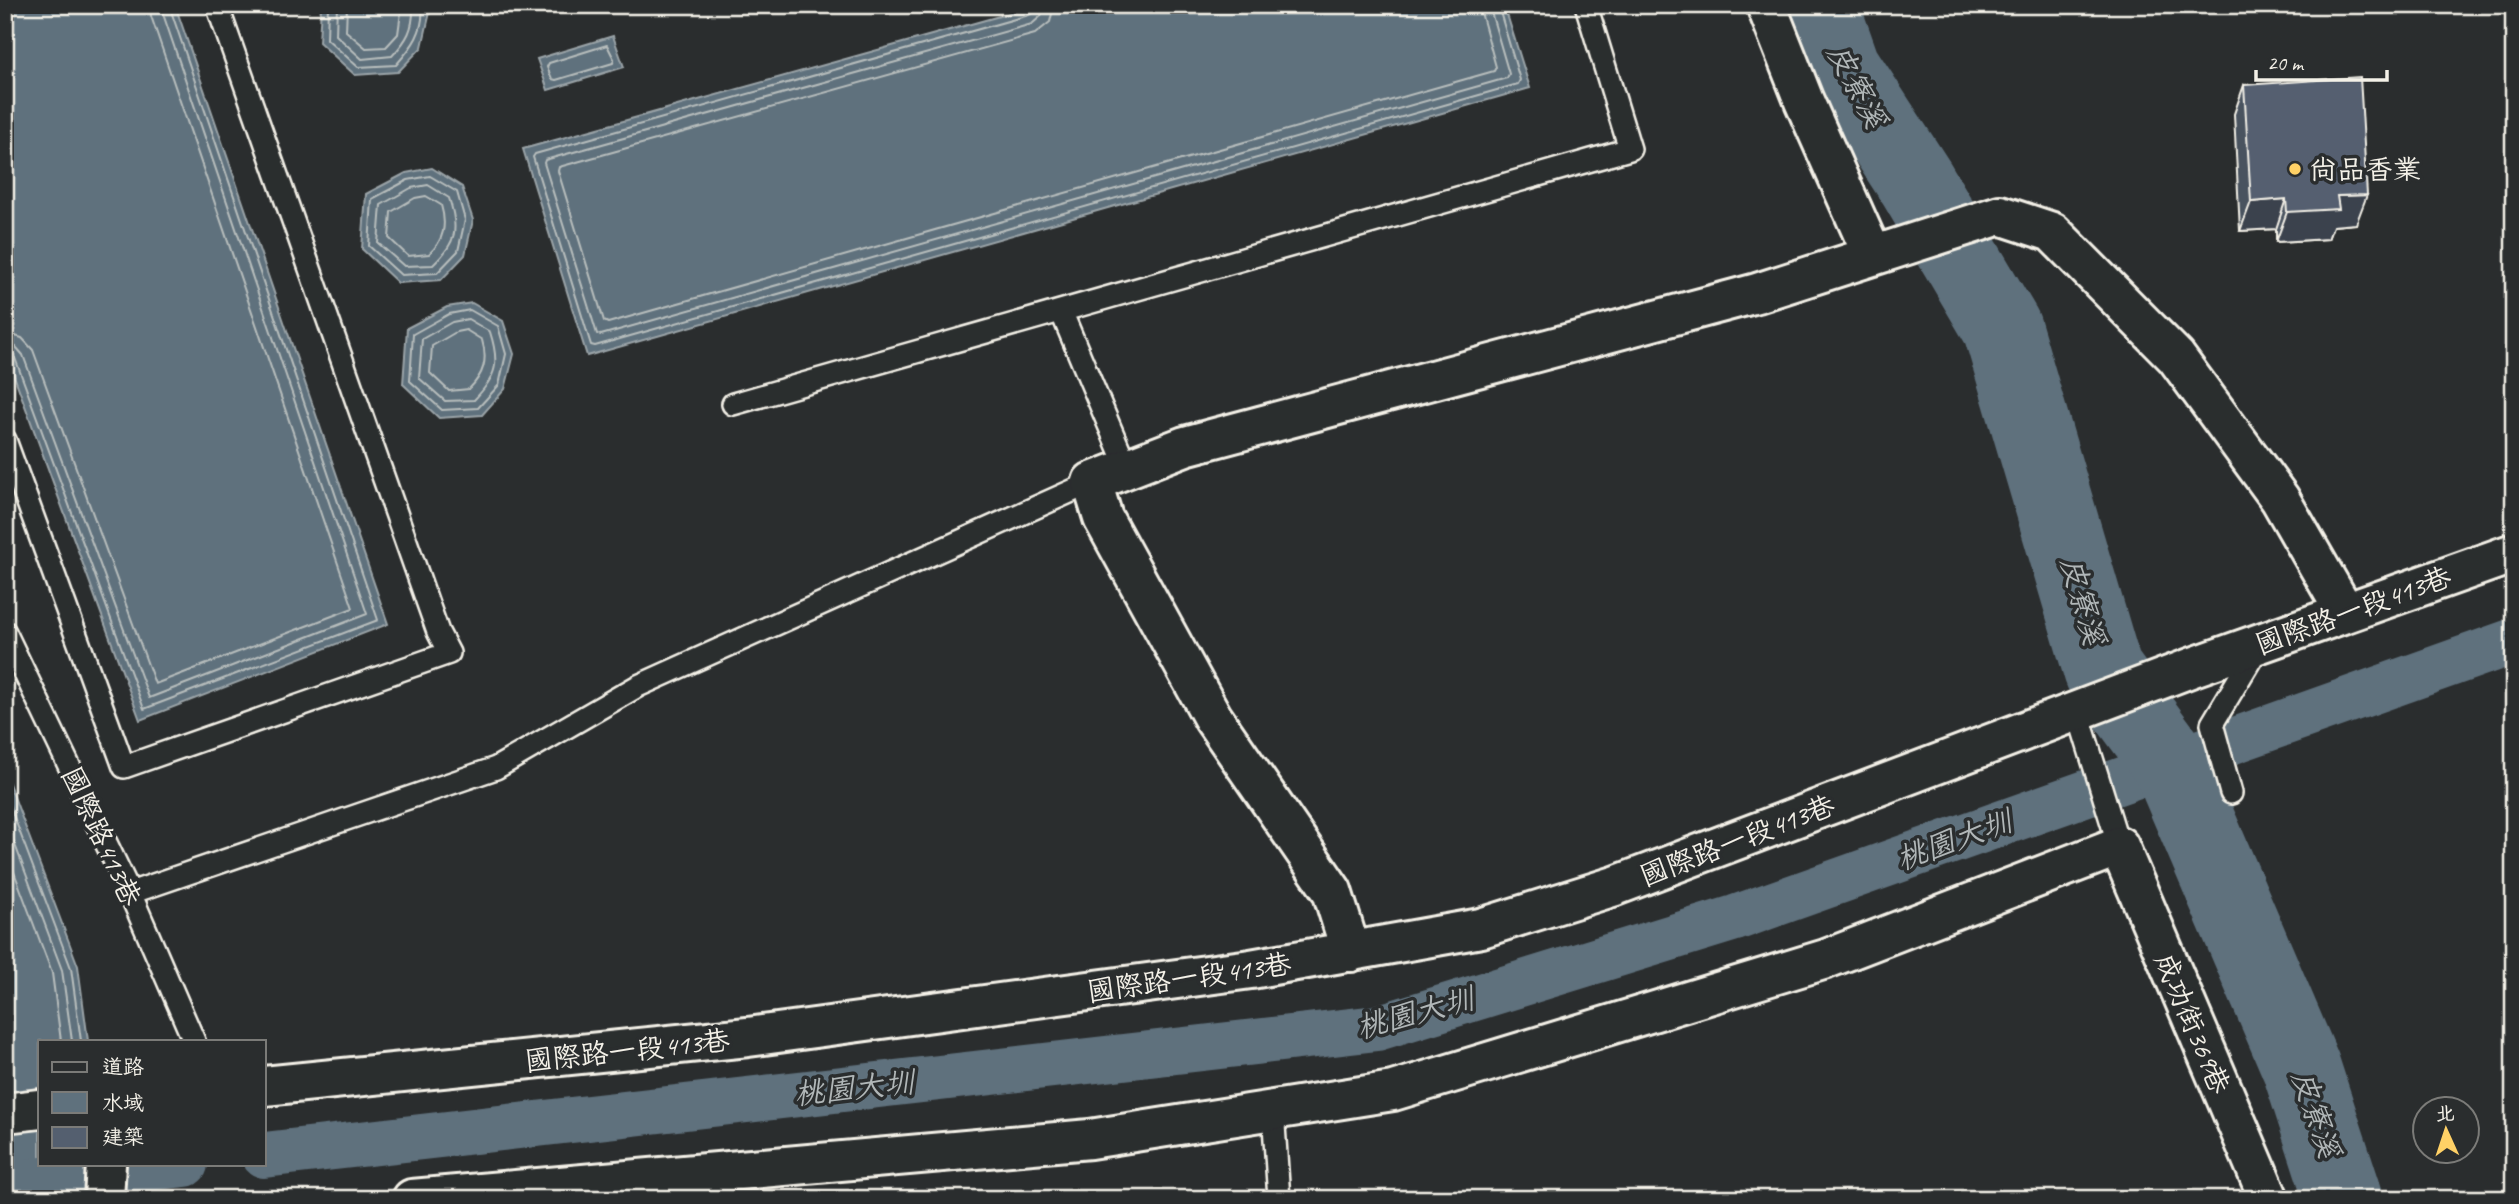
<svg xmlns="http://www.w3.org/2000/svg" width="2519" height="1204" viewBox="0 0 2519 1204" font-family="Caveat,'LXGW WenKai TC',sans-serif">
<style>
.water{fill:#5f717d;stroke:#9ba4a8;stroke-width:2}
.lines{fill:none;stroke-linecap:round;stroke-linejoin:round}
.shore{stroke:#b8bebd;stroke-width:2}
.canal{stroke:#5f717d;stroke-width:46}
.river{stroke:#5f717d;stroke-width:79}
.service-casing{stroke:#f4f1e8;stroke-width:26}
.minor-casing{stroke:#f4f1e8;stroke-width:44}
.service{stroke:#2a2d2e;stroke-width:21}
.minor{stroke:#2a2d2e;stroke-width:38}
.wall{fill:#48525f;stroke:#f4f1e8;stroke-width:2}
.shaded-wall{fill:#3b424e;stroke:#f4f1e8;stroke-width:2}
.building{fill:#545f6f;stroke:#f4f1e8;stroke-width:2}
.poi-dot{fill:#ffd166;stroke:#2a2d2e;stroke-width:2.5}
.labels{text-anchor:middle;stroke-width:7;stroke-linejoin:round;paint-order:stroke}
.poi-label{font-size:28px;fill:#f4f1e8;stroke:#2a2d2e;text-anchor:start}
.street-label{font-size:28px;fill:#f4f1e8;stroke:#2a2d2e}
.water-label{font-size:30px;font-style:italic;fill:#b1b7b8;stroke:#2a2d2e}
</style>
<rect width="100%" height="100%" fill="#2a2d2e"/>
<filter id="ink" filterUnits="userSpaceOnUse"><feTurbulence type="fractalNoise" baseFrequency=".0143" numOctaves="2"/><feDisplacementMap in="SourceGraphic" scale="14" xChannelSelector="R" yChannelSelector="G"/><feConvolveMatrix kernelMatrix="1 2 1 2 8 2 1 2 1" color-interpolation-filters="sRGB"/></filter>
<g filter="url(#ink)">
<path class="water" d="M5,5H175L388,624L140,720L5,351Z
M321,5H428L430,12L422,47L398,72L355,75L319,42Z
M1039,5H1504L1530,88L587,356L523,149Z
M613,36L624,67L548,90L537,59Z
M432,168L462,187L473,220L465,255L441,280L398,283L362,249L366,194L406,173Z
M472,303L503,321L514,354L505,389L482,415L439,418L403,384L407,328L447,307Z
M5,773L78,966L88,1041H40V1164H81L69,1199H5Z"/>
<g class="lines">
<path class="shore" d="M328,5L327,39L358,67L396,65C412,47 425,31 422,5
M337,5L336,35L362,59L392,56C407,40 414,29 413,5
M347,5L346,31L366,48L386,47L398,34L402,5
M1035,5L1034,12L1029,15L535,154L533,157L591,345L595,346L1518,84L1520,80L1498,5
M1044,5L1041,16L1032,24L545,160L544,163L597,334L601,335L1507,78L1509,74L1489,5
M1054,5L1050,22L1035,34L559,167L558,171L604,321L608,323L1494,71L1496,67L1479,5
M607,45L614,59L613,63L556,80L552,79L547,67L549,63Z
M430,176L457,192L465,220L458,251L437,273L401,275L369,246L372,199L408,180Z
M428,185L449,198C459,229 457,242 433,265L404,266L378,243L381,205L411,188Z
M426,196L441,205C447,225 444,240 429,254L408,256L389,238L391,212L415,198Z
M470,310L498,326L506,354L499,385L478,408L442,410L410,381L413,334L449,314Z
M468,319L490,332C500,363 497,376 474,400L445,401L419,378L422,339L452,322Z
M466,330L482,340C488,360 484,374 469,389L449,391L430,373L432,346L456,332Z
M5,333L22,338L33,350L155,684L353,608L151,16L150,5
M5,344L16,347L23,355L149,698L367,614L160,5
M5,353L11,354L15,358L144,709L378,620L169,5
M5,793L71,968L81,1041
M5,818L62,970L72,1041
M5,848L52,973L61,1041"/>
<path class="canal" d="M264,1155L1377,1028L1735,918L2514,641
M5,1184L185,1164"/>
<path class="river" d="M1819,5L1841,67L1917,184L2002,328L2103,671L2171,763L2301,1067L2344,1199"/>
<g class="service-casing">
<path id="service" d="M1061,311L1127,468
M733,404L1630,149L1586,5
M5,440L124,767L449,653L438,632L217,5
M5,632L130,893L194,1041
M2077,710L2119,846
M2231,793L2212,724L2260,644
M130,893L496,768L638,686L1092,482
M1273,1110L1279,1199"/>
</g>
<g class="minor-casing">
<path id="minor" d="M1766,5L1804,101L1873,256
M1351,952L1332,891L1213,718L1103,518L1092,482L1185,446L1757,293L2000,215L2052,232L2176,357L2280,499L2345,612
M264,1086L748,1037L1251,969L1481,928L1615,886L2193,667L2514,553
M5,1113L40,1109
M104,1199L106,1164
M412,1199L1090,1139L1393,1091L1826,959L2119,846L2269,1199"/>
</g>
<use href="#service" class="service"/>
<use href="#minor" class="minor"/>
</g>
<path class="wall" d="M2244,85L2356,224L2333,226L2328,239L2276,242V229L2240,231L2234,114Z"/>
<path class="shaded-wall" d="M2367,195L2356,224L2333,226L2328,239L2276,242L2287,212L2337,196Z
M2286,199L2276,229L2240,231L2251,202Z"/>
<path class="building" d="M2360,77L2367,195L2337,196L2339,209L2287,212L2286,199L2251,202L2244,85Z"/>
</g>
<circle class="poi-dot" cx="2295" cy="169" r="7"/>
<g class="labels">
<g class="poi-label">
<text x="2309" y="179">尚品香業</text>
</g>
<g class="street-label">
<text transform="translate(2353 610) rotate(-20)" y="10">國際路一段413巷</text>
<text transform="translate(102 836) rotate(65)" y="10">國際路413巷</text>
<text transform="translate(1737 840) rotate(-21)" y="10">國際路一段413巷</text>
<text transform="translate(1189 977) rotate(-8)" y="10">國際路一段413巷</text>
<text transform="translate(2193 1023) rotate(67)" y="10">成功街369巷</text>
<text transform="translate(627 1050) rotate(-6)" y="10">國際路一段413巷</text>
</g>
<g class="water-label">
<text transform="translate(1857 86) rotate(62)" y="10">皮寮溪</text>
<text transform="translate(2083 601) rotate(74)" y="10">皮寮溪</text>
<text transform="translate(1954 840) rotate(-20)" y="10">桃園大圳</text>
<text transform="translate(1415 1013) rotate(-15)" y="10">桃園大圳</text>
<text transform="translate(854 1088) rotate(-6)" y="10">桃園大圳</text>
<text transform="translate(2316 1114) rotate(71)" y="10">皮寮溪</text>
</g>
</g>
<rect width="2519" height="1204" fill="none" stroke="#2a2d2e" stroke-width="28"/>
<rect x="14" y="14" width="2491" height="1176" fill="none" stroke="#f4f1e8" stroke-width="2.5" filter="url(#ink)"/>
<rect x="38" y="1040" width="228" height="126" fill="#2a2d2e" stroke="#7b7b78" stroke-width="2"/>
<rect x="52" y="1062" width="35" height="10" fill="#2a2d2e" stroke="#7b7b78" stroke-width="2"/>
<text x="102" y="1074" font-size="21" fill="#f4f1e8">道路</text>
<rect x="52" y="1092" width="35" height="21" fill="#5f717d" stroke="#7b7b78" stroke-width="2"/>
<text x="102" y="1110" font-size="21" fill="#f4f1e8">水域</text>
<rect x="52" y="1127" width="35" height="21" fill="#545f6f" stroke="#7b7b78" stroke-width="2"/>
<text x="102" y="1144" font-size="21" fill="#f4f1e8">建築</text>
<g transform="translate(2446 1130) rotate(357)"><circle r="33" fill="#2a2d2e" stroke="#7b7b78" stroke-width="2"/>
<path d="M0-5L12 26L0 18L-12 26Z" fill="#ffd166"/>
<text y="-10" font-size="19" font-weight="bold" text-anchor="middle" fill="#f4f1e8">北</text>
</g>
<path d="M2256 70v10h131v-10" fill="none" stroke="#f4f1e8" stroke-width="3.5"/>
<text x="2267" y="70" font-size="21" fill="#f4f1e8" stroke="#2a2d2e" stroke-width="5" paint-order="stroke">20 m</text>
</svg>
